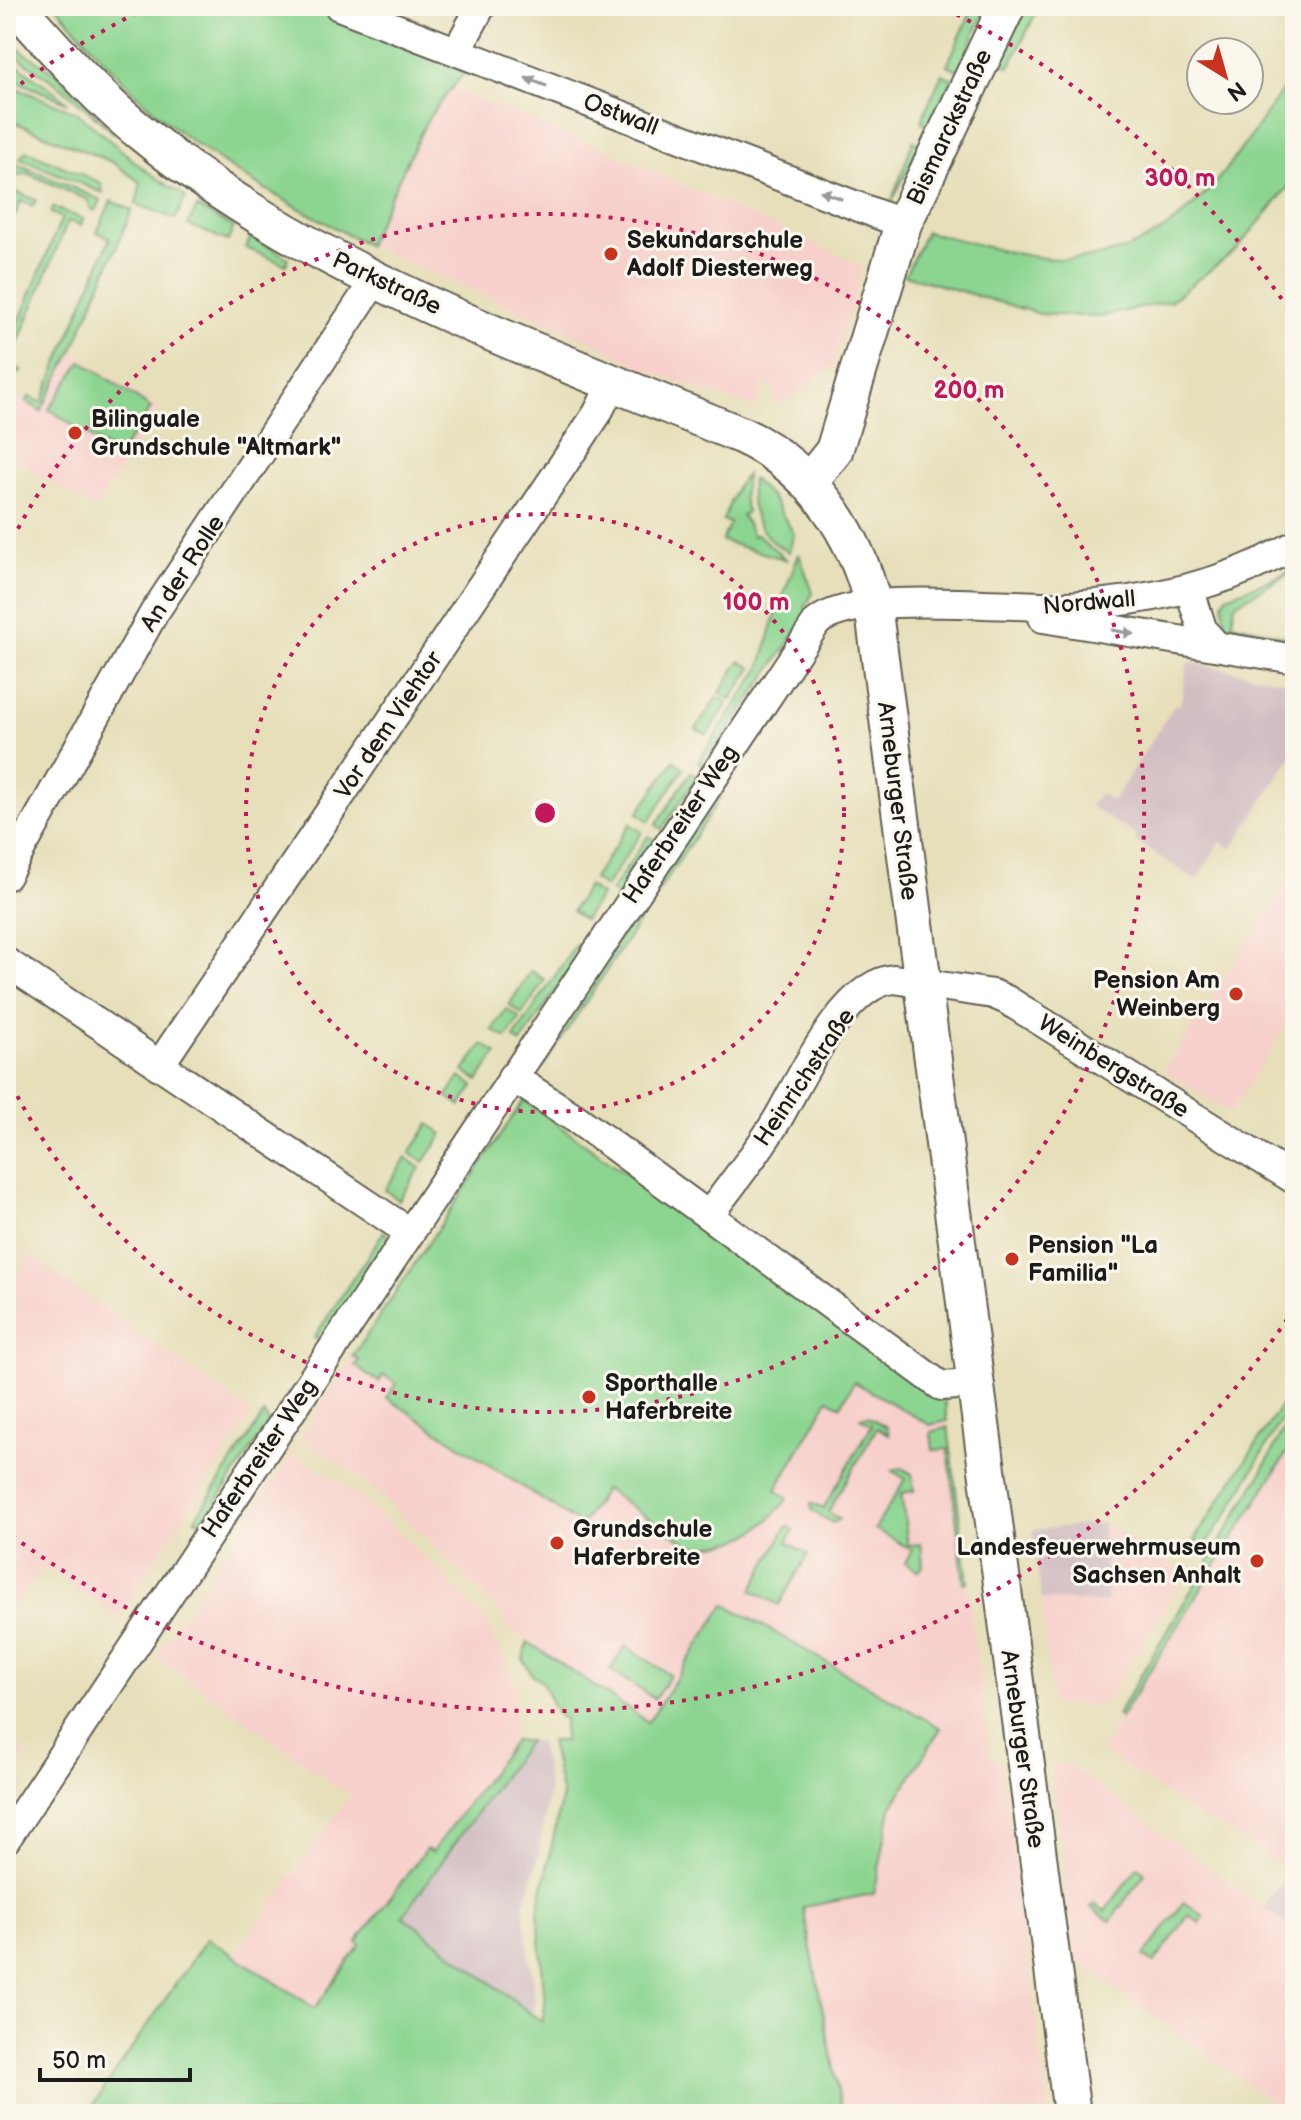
<svg xmlns="http://www.w3.org/2000/svg" width="1301" height="2120" viewBox="0 0 1301 2120" font-family="'Balsamiq Sans',sans-serif">
<style>
.built{fill:#f7d0cb}
.industrial{fill:#d2bec2}
.green{fill:#8cd591;stroke:#547856;stroke-width:2}
.lines{fill:none;stroke-linecap:round;stroke-linejoin:round}
.minor-casing{stroke:#636053;stroke-width:32}
.major-casing{stroke:#636053;stroke-width:40}
.minor{stroke:#fff;stroke-width:28}
.major{stroke:#fff;stroke-width:36}
.oneway{fill:#999}
.ring{fill:none;stroke:#c2185b;stroke-width:4;stroke-dasharray:4 8}
.poi-dot{fill:#c8321e;stroke:#fbf7ec;stroke-width:3}
.labels{text-anchor:middle;stroke-width:6;stroke-linejoin:round;paint-order:stroke}
.street-label{font-size:24px;fill:#1c1c1c;stroke:#fbf7ec}
.poi-label{font-size:24px;font-weight:bold;fill:#1c1c1c;stroke:#fbf7ec;text-anchor:start}
.centre{fill:#c2185b;stroke:#fbf7ec;stroke-width:4}
.ring-label{font-size:24px;text-anchor:middle;font-weight:bold;fill:#c2185b;stroke:#fbf7ec;stroke-width:6;stroke-linejoin:round;paint-order:stroke}
</style>
<rect width="100%" height="100%" fill="#fbf7ec"/>
<filter id="ink" filterUnits="userSpaceOnUse"><feTurbulence type="fractalNoise" baseFrequency=".0125" numOctaves="2"/><feDisplacementMap in="SourceGraphic" scale="16" xChannelSelector="R" yChannelSelector="G"/><feConvolveMatrix kernelMatrix="1 2 1 2 8 2 1 2 1" color-interpolation-filters="sRGB"/></filter>
<filter id="wash" filterUnits="userSpaceOnUse"><feTurbulence type="fractalNoise" baseFrequency=".006" numOctaves="4" result="noise"/><feDisplacementMap in="SourceGraphic" scale="32" xChannelSelector="R" yChannelSelector="G"/><feGaussianBlur stdDeviation="1.8" result="paint"/><feColorMatrix in="noise" values="0 0 0 0 0 0 0 0 0 0 0 0 0 0 0 0 0 1.4 0 .05"/><feComposite in="paint" operator="in"/></filter>
<g filter="url(#wash)">
<rect width="100%" height="100%" fill="#e6dfba"/>
<path class="built" d="M452,89L604,149L863,266L833,366L781,404L772,400L777,389L763,384L755,408L640,368L598,344L367,245L428,118Z
M72,352L160,410L95,509L6,454V388L41,411Z
M1286,883L1295,889V1011L1231,1113L1164,1071Z
M30,1256L252,1413L118,1617L44,1567L6,1616V1291Z
M858,1340L944,1396L989,1755L1001,1763L1049,2114H825L841,2111L803,1907L874,1894L891,1808L941,1729L648,1722L511,1630L504,1616L392,1505L362,1479L301,1437L353,1356L396,1383L387,1398L582,1522L604,1489L692,1547L703,1546L743,1539Z
M1295,1440L1294,1682L1295,1874L1209,1819L1207,1822L1100,1750Z
M292,1453L359,1496L435,1567L487,1623L515,1684L514,1741L432,1852L426,1849L358,1942L360,1944L314,2008L234,1956L350,1796L157,1656Z
M1103,1523L1186,1574L1104,1705L1052,1704L1041,1599L1107,1603Z
M6,1738L28,1752L6,1786Z
M1051,1763L1070,1765L1295,1931V2114H1289L1075,1959Z"/>
<path class="industrial" d="M1188,662L1295,683V750L1232,849L1220,842L1196,880L1144,847L1135,840L1137,836L1090,806L1099,793L1113,801L1175,704L1180,705Z
M1103,1523L1107,1603L1041,1599L1033,1530Z
M528,1741H539L549,1789L537,1862L523,1907L535,2001L532,2015L403,1916Z
M1289,1870L1295,1874V1931L1264,1908Z"/>
<path class="green" d="M56,6H305L465,72L428,118L367,245C299,208 227,172 167,122C126,88 91,46 56,6Z
M974,6L986,9L958,70L947,65Z
M1027,6H1039L1010,67L1000,63Z
M19,49L57,74L115,134L62,88L14,54Z
M6,54C24,74 49,84 68,103L6,76Z
M1295,72V179L1236,250L1170,301L1100,317L1040,314L905,275L926,232C963,240 1022,258 1058,259C1181,263 1232,160 1295,72Z
M942,74L953,79L929,126L921,121Z
M6,84L76,112L145,170L186,197L175,219L136,204L141,183L112,162L6,119Z
M913,141L921,144L891,203Z
M27,151L101,183L103,193L20,158Z
M16,163L101,200L96,211L91,209L88,200L27,173L18,176L10,172Z
M6,188L36,200L33,206L21,201L6,237V217L14,198L6,194Z
M111,201L132,210L72,352L41,411L26,401L29,397L42,402L110,238L97,232Z
M53,207L83,219L81,225L68,221L9,365L21,370L19,374L6,365V353L62,218L51,213Z
M197,207L234,227L228,241L188,225Z
M251,236L288,258L286,265L246,248Z
M82,361L151,408L118,456L49,409Z
M746,475L743,497L747,513L742,515L753,536L757,534L787,560L722,541L730,523L723,520L737,486Z
M752,479L772,498L794,534L789,552C759,537 747,512 752,479Z
M799,554L813,593L805,607L810,612L704,766L698,762L760,669L774,620Z
M1295,570L1235,604L1232,623L1295,639L1225,624L1223,603L1227,596Z
M740,661L752,668L731,699L720,692Z
M718,696L728,703L707,735L696,729Z
M674,761L684,768L649,821L638,813Z
M691,772L697,777L662,829L656,825Z
M722,785L723,794L542,1068L536,1064Z
M630,824L642,832L605,887L593,879Z
M648,836L655,840L618,896L611,891Z
M588,886L601,895L584,920L572,911Z
M576,944L583,948L521,1043L514,1038Z
M531,971L545,980L522,1014L509,1005Z
M506,1009L520,1018L506,1038L492,1030Z
M483,1044L497,1053L478,1081L464,1071Z
M460,1077L474,1086L461,1106L447,1096Z
M524,1100L858,1340L944,1396L947,1421L930,1425L854,1382L841,1406L828,1399L776,1490L788,1498C757,1537 741,1544 692,1547L605,1489L581,1525L387,1398L396,1383L383,1375L379,1382L355,1366L359,1360L353,1356Z
M429,1124L443,1134L424,1162L410,1153Z
M406,1158L420,1168L399,1200L385,1190Z
M384,1231L390,1240L324,1339L314,1338Z
M1295,1384V1395L1231,1509L1204,1546L1194,1540Z
M1295,1407V1440L1120,1718L1117,1715L1259,1477Z
M264,1414L269,1423L202,1523L195,1519Z
M867,1416L887,1427L889,1434L877,1428L828,1512L839,1519L833,1523L812,1511L811,1503L823,1509L872,1425L860,1418Z
M948,1427L968,1582L964,1583L948,1449L933,1450L931,1432Z
M901,1468L912,1474L914,1491L901,1493L908,1545L921,1544L923,1566L918,1571L905,1563L912,1550L875,1529L905,1479L893,1471Z
M787,1526L794,1530L787,1542L808,1554L779,1605L752,1590Z
M725,1604L941,1728L891,1808L874,1894L803,1907L842,2111L825,2114H87L207,1938L315,2008L360,1945L357,1942L426,1849L432,1852L514,1741H528L403,1916L542,2022L545,2006L538,1912L562,1796L550,1741H564V1718L558,1716L541,1680L532,1675L523,1659L528,1642L648,1722Z
M626,1646L670,1675L655,1699L610,1670Z
M1138,1867L1145,1873L1110,1921L1091,1907L1094,1903L1105,1911Z
M1184,1902L1204,1916L1200,1923L1189,1915L1154,1963L1144,1956Z"/>
</g>
<g filter="url(#ink)">
<g class="lines">
<g class="minor-casing">
<path id="minor" d="M339,6L903,224
M457,51L481,6
M1189,588L1203,631L1214,643
M1043,618L1295,659
M6,876L154,613L375,280
M6,962L409,1232
M159,1066L597,414L613,382
M512,1077L578,1120L941,1386L975,1384
M709,1215C733,1182 760,1150 780,1115C802,1076 845,983 894,979L993,994L1007,1000L1295,1180
M6,1839L817,622C858,588 1011,609 1068,606C1147,602 1226,585 1295,545"/>
</g>
<g class="major-casing">
<path id="major" d="M16,6C57,51 96,97 144,135C315,275 540,351 743,436C812,468 855,532 873,605L1072,2114
M810,481L834,451L903,224L1007,6"/>
</g>
<use href="#minor" class="minor"/>
<use href="#major" class="major"/>
</g>
<defs><path id="oneway-solid" d="M-6-.8H1V-3.2L6.5 0L1 3.2V.8H-6Z" transform="scale(2)"/></defs>
<g class="oneway">
<use href="#oneway-solid" transform="translate(536 82) rotate(-159)"/>
<use href="#oneway-solid" transform="translate(831 195) rotate(-159)"/>
<use href="#oneway-solid" transform="translate(1123 632) rotate(10)"/>
</g>
</g>
<g class="ring">
<circle cx="545" cy="813" r="299"/>
<path d="M7 550A599 599 0 1 1 7 1076"/>
<path d="M1294 1309A898 898 0 0 1 11 1535M11 91A898 898 0 0 1 144 9M946 9A898 898 0 0 1 1294 317"/>
</g>
<g class="poi-dot">
<circle cx="611" cy="254" r="8"/>
<circle cx="75" cy="433" r="8"/>
<circle cx="1236" cy="994" r="8"/>
<circle cx="1012" cy="1259" r="8"/>
<circle cx="589" cy="1397" r="8"/>
<circle cx="557" cy="1543" r="8"/>
<circle cx="1257" cy="1561" r="8"/>
</g>
<g class="labels">
<g class="street-label">
<text transform="translate(621 114) rotate(21)" y="8">Ostwall</text>
<text transform="translate(949 127) rotate(-65)" y="8">Bismarckstraße</text>
<text transform="translate(387 283) rotate(25)" y="8">Parkstraße</text>
<text transform="translate(182 573) rotate(-57)" y="8">An der Rolle</text>
<text transform="translate(1089 602) rotate(-5)" y="8">Nordwall</text>
<text transform="translate(388 725) rotate(-56)" y="8">Vor dem Viehtor</text>
<text transform="translate(898 801) rotate(83)" y="8">Arneburger Straße</text>
<text transform="translate(680 824) rotate(-56)" y="8">Haferbreiter Weg</text>
<text transform="translate(1114 1066) rotate(32)" y="8">Weinbergstraße</text>
<text transform="translate(804 1077) rotate(-56)" y="8">Heinrichstraße</text>
<text transform="translate(259 1458) rotate(-56)" y="8">Haferbreiter Weg</text>
<text transform="translate(1023 1749) rotate(82)" y="8">Arneburger Straße</text>
</g>
<g class="poi-label">
<text x="627" y="248">Sekundarschule<tspan x="627" dy="28">Adolf Diesterweg</tspan></text>
<text x="91" y="427">Bilinguale<tspan x="91" dy="28">Grundschule "Altmark"</tspan></text>
<text x="1220" y="988" text-anchor="end">Pension Am<tspan x="1220" dy="28">Weinberg</tspan></text>
<text x="1028" y="1253">Pension "La<tspan x="1028" dy="28">Familia"</tspan></text>
<text x="605" y="1391">Sporthalle<tspan x="605" dy="28">Haferbreite</tspan></text>
<text x="573" y="1537">Grundschule<tspan x="573" dy="28">Haferbreite</tspan></text>
<text x="1241" y="1555" text-anchor="end">Landesfeuerwehrmuseum<tspan x="1241" dy="28">Sachsen Anhalt</tspan></text>
</g>
</g>
<circle cx="545" cy="813" r="12" class="centre"/>
<g class="ring-label">
<text x="1180" y="186">300 m</text>
<text x="969" y="398">200 m</text>
<text x="756" y="610">100 m</text>
</g>
<rect width="1301" height="2120" fill="none" stroke="#fbf7ec" stroke-width="32"/>
<g transform="translate(1225 76) rotate(143)"><circle r="38" fill="#fbf7ec" stroke="#a29f99" stroke-width="2"/>
<path d="M0-6L14 30L0 20L-14 30Z" fill="#c8321e"/>
<text y="-12" font-size="22" font-weight="bold" text-anchor="middle" fill="#1c1c1c">N</text>
</g>
<path d="M40 2068v12h150v-12" fill="none" stroke="#1c1c1c" stroke-width="4"/>
<text x="52" y="2068" font-size="24" fill="#1c1c1c" stroke="#fbf7ec" stroke-width="6" paint-order="stroke">50 m</text>
</svg>
